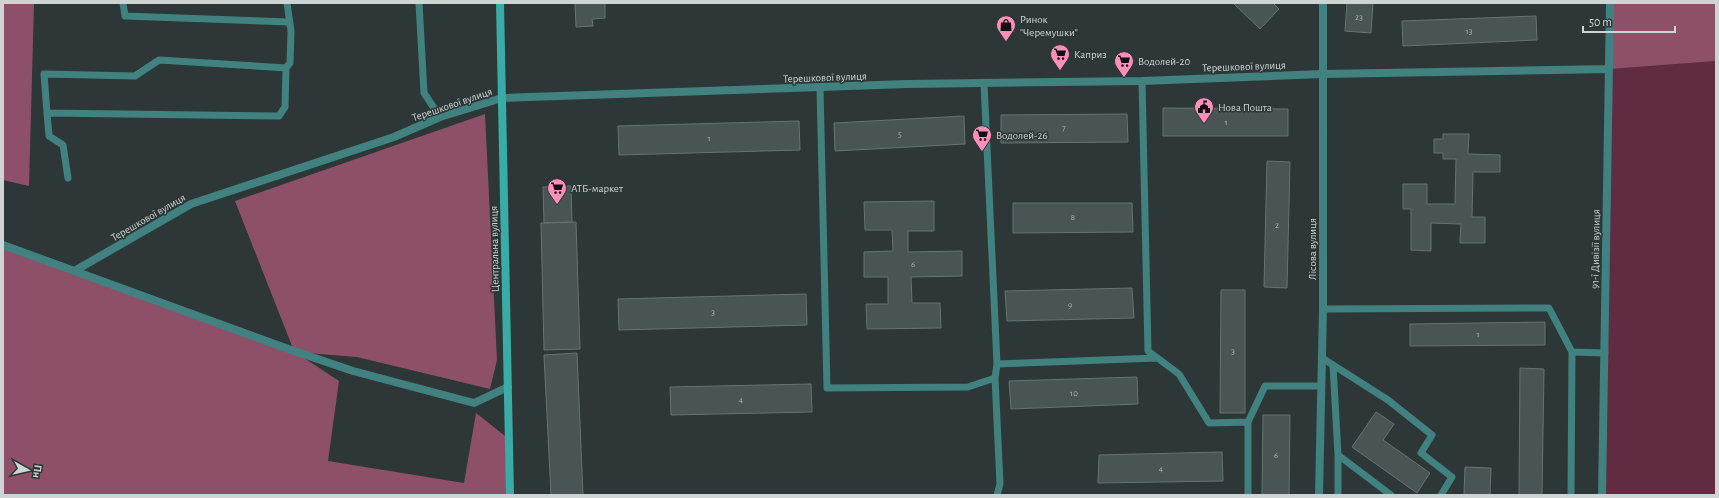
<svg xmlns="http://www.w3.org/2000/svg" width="1719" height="498" viewBox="0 0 1719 498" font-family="'Alegreya Sans',sans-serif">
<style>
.green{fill:#612b41}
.forest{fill:#8e5068}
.building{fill:#495454;stroke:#677372}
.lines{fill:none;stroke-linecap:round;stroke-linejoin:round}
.service{stroke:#41817f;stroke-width:7}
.minor{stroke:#41817f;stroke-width:8}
.secondary{stroke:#3aaca8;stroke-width:8}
.labels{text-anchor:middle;stroke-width:3;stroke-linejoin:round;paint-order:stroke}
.number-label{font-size:9px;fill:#adb4b4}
.poi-label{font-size:11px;fill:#ced4d4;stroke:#2d3737;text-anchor:start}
.street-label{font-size:11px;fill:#ced4d4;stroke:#2d3737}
</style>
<rect width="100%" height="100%" fill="#2d3737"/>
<path class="green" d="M1716,61V495H1602L1609,69Z"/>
<path class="forest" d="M3,3H34L29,186L3,180Z
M1610,3H1716V61L1609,69Z
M485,114L497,360L490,389L357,357L295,352L339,381L328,461L464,483L476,413L505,436L507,495H3V245L294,351L235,201Z"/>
<path class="building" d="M575,3H605V18L592,19L593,26L576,27Z
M1233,3H1273L1279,9L1260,29Z
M1347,3H1373L1371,33L1345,31Z
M1536,16L1537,40L1403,46L1402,21Z
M1163,108L1288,109V136H1163Z
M1127,114L1128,142L1001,143V115Z
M964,116L965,144L835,151L834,123Z
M799,121L800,150L619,155L618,126Z
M1443,134H1469L1468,154L1500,155V172H1473L1472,217H1485V243H1460L1461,224L1431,223V251L1411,250V209H1403V184H1427V204H1455L1456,159H1443V153H1434V139H1443Z
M1267,161L1290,162L1287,288L1264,287Z
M571,186L572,222L544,223L543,187Z
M934,201V231H908V252L962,251V276L911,277L912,303H940L941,328L867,329L866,304H888V277H864V252L893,251L892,230H865L864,202Z
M1013,203H1132L1133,232L1013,233Z
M576,222L580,349L544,350L541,223Z
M1132,288L1134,318L1007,321L1005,291Z
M1221,290H1245V413H1220Z
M806,294L807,325L619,330L618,299Z
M1545,322V345L1410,346V324Z
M577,353L583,495H551L544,355Z
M1520,368L1544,369L1542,495H1519Z
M1137,377L1138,404L1011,409L1009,381Z
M811,384L812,412L671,415L670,387Z
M1376,412L1394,424L1383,440L1430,473L1417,493L1352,447Z
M1263,415H1290L1289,495H1262Z
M1222,452L1223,481L1098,483L1099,455Z
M1465,467L1491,468L1490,495H1464Z"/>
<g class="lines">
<path class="service" d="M123,3L125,16L289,22
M419,3L424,93L440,117
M286,68L159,60L135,76L44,74L47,113L279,116L285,107L286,68L290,63L291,31L287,3
M1142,81L1148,351L1179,374L1209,423L1248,422L1265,386H1321
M820,88L827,388L968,387L995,378L997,364L984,83
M47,113L49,136L63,145L68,178
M1323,309L1549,308L1572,352L1605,353
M1322,358L1388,400L1432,435L1421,453L1452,477L1441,495
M997,364L1157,358
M1333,365L1338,455L1391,495
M995,378L1000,484L997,495
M1248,422V495
M1338,495V455
M1571,495L1572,352"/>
<path class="minor" d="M3,245L294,351L353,371L474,403L508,387
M76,270L191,204L394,137L440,117L502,98L907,84L1142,81L1323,74L1609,69
M1319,495L1323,309V3
M1602,495L1610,3"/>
<path class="secondary" d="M500,3L510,495"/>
</g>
<defs>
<g id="shop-pin" transform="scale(1)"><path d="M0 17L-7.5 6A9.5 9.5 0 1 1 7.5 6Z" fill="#ff8eba" stroke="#2d3737"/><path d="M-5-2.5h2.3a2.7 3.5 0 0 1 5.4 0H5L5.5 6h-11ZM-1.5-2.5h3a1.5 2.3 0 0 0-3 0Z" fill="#111"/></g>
<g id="supermarket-pin" transform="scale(1)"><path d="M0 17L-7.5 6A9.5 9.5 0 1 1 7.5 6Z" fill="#ff8eba" stroke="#2d3737"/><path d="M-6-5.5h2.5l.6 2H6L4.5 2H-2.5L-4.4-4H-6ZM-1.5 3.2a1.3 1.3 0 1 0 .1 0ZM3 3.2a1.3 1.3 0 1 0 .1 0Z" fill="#111"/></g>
<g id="civic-pin" transform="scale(1)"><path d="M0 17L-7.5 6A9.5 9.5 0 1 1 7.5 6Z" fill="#ff8eba" stroke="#2d3737"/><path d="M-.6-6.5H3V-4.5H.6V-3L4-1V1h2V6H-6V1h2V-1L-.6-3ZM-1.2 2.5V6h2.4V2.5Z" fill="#111"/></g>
</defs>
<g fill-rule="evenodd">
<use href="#shop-pin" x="1006" y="25"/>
<use href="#supermarket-pin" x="1060" y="54"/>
<use href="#supermarket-pin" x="1124" y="61"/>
<use href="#civic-pin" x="1204" y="107"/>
<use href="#supermarket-pin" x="982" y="135"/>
<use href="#supermarket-pin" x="557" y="188"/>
</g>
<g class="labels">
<g class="number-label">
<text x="1359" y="20">23</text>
<text x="1469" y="34">13</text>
<text x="1226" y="125">1</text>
<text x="1064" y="131">7</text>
<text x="900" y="137">5</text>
<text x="709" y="141">1</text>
<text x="1073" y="220">8</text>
<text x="1277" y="228">2</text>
<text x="913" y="267">6</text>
<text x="1070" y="308">9</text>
<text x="713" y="315">3</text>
<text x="1478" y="337">1</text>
<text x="1233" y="354">3</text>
<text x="1074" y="396">10</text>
<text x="741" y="402">4</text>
<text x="1276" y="458">6</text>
<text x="1161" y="471">4</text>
</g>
<g class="poi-label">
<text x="1020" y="23">Ринок<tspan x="1020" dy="13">"Черемушки"</tspan></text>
<text x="1074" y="58">Каприз</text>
<text x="1138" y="65">Водолей-20</text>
<text x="1218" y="111">Нова Пошта</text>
<text x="996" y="139">Водолей-26</text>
<text x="571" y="192">АТБ-маркет</text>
</g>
<g class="street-label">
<text transform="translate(1244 66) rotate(-2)" y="4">Терешкової вулиця</text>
<text transform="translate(825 77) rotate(-2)" y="4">Терешкової вулиця</text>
<text transform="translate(452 104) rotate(-19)" y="4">Терешкової вулиця</text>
<text transform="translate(148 217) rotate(-30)" y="4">Терешкової вулиця</text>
<text transform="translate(494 249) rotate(-91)" y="4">Центральна вулиця</text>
<text transform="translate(1312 249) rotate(-90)" y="4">Лісова вулиця</text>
<text transform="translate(1595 249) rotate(-89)" y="4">91-ї Дивізії вулиця</text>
</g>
</g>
<rect width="1719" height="498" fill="none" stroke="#ced4d4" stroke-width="8"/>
<g transform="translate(28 470) rotate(98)" stroke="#2d3737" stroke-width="3" paint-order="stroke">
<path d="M0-3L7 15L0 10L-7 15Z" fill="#ced4d4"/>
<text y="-6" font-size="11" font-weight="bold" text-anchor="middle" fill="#ced4d4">Пн</text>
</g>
<path d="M1583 26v6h92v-6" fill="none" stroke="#ced4d4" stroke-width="2"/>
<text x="1589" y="26" font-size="12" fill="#ced4d4" stroke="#2d3737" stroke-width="3" paint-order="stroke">50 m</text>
</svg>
